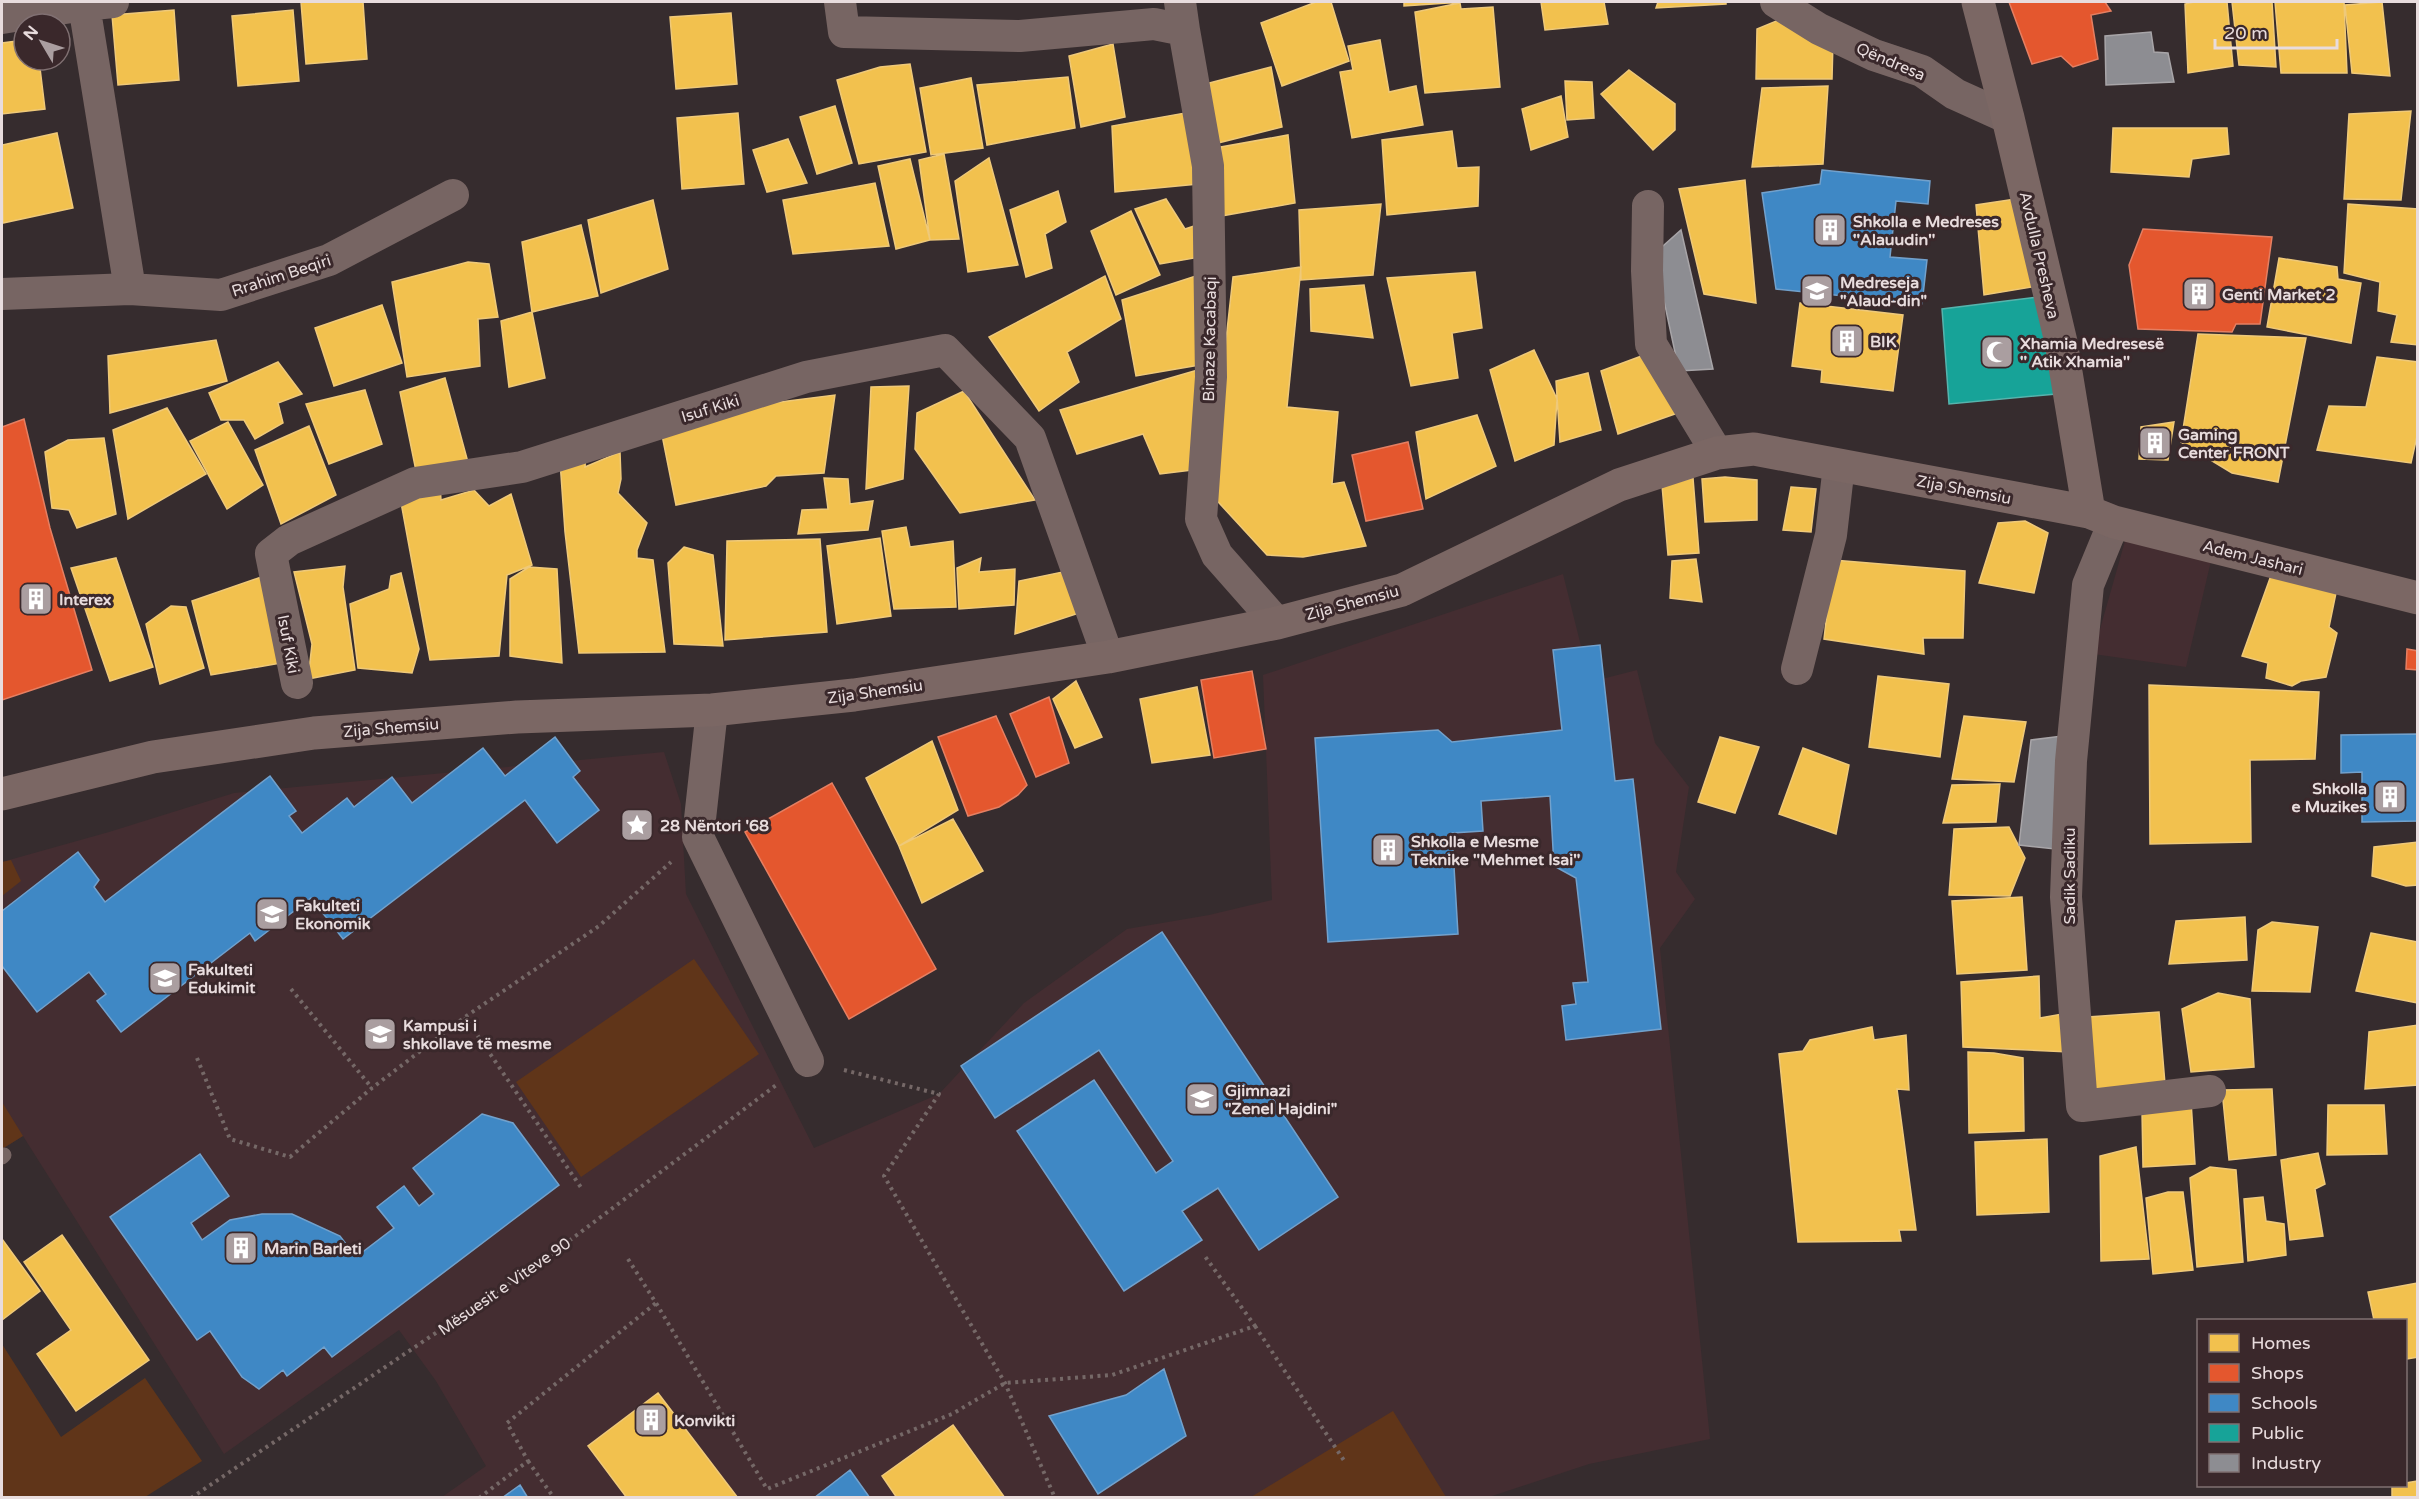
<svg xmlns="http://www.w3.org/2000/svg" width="2419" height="1499" viewBox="0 0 2419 1499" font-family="'Varela Round',sans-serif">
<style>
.built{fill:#442d31}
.park{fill:#603519}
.homes{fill:#f2c14e;stroke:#efc979;stroke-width:1.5}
.shops{fill:#e4572e;stroke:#e57f62;stroke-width:1.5}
.schools{fill:#3f88c5;stroke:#72a1cc;stroke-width:1.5}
.public{fill:#17a398;stroke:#56b4ad;stroke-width:1.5}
.industry{fill:#8d8d92;stroke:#a8a5a8;stroke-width:1.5}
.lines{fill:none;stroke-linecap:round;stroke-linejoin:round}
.path{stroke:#756867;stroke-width:4;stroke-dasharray:3 4.5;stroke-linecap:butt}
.lane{stroke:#776563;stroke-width:15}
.street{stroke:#776563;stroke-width:32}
.secondary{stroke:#7b6764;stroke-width:33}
.labels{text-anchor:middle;stroke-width:6;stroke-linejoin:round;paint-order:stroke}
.street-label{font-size:16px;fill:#e8dcdd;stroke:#3a282b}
.poi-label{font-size:16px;font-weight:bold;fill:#e8dcdd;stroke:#3a282b;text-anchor:start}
</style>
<rect width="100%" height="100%" fill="#362c2e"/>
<path class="built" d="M2125,541L2211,561L2186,667L2093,654Z
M1563,574L1590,682L1637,670L1655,743L1689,787L1676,872L1695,899L1660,948L1710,1439L1589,1464L1486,1498L442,1497L486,1466L436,1381L399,1330L224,1454L23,1136L2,1149V862L109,832L234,793L664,752L681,804L686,894L814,1148L939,1094L1024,1003L1127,929L1209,915L1272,900L1263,675Z"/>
<path class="park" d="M11,860L21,881L2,896V862Z
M694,959L759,1054L581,1177L516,1082Z
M2,1102L23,1136L2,1149Z
M2,1344L61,1437L145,1378L202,1461L145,1497H2Z
M1393,1411L1446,1497H1251Z"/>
<path class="homes" d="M301,2H363L367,59L306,64Z
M1316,2H1331L1349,61L1282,86L1261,23Z
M1404,2H1463L1404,6Z
M1541,2H1604L1608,24L1545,30Z
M1658,2H1726V4L1656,8Z
M2194,2H2227L2233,66L2188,73L2185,4Z
M2232,2H2272L2276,67L2239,65Z
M2275,2H2344L2347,73H2281Z
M2382,2L2390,76L2352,73L2345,5Z
M1460,3L1461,9L1493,7L1500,87L1425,93L1415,12Z
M174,10L179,80L118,85L112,15Z
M293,10L299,81L238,86L232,16Z
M731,13L737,84L676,89L670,17Z
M1786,17L1833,41L1832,79H1756L1757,29Z
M24,40V60H39L45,109L2,114V43Z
M1380,40L1389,92L1416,86L1423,125L1352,138L1340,72L1353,70L1348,46Z
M1113,44L1125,117L1081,127L1069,56Z
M910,64L926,152L859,164L837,80L880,67Z
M1271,67L1282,127L1218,143L1209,83Z
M1629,70L1675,104V130L1653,150L1601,94Z
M1068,77L1075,128L987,145L977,85Z
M971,78L983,148L931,155L920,88Z
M1565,81L1592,82L1594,118L1567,120Z
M1828,86L1823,164L1752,167L1762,88Z
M1561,96L1568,137L1531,150L1522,109Z
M835,106L852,163L817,174L800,117Z
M2411,111L2401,200L2344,199L2349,114Z
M738,113L744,184L682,189L677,118Z
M1185,113L1198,184L1115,192L1112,126Z
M2113,128H2227L2229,154L2192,159L2189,177L2111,172Z
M1452,131L1457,168L1479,167L1478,206L1387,215L1382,140Z
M57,133L73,208L3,223L2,145Z
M1288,135L1295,203L1221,216V147Z
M788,139L807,183L767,192L753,150Z
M944,154L959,239L930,240L919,160Z
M989,158L1018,265L968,272L955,181Z
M910,159L930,240L896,249L878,166Z
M1745,180L1756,303L1704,294L1679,189Z
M875,183L889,246L793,254L783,200Z
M1058,191L1066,222L1045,234L1052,268L1026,277L1010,210Z
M1166,199L1185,229L1203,223L1206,256L1160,264L1135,209Z
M2015,199L2032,287L1984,295L1976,205Z
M653,200L668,269L601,293L588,220Z
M1381,204L1373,275L1301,280L1299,210Z
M2348,204L2418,209V345L2391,342L2397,315L2378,311L2380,282L2344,273Z
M1131,211L1160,275L1116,295L1091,231Z
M581,225L598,296L532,312L522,242Z
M2279,258L2337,267L2338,279L2361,283L2351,343L2267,327Z
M468,262L489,264L498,317L478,319L480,366L407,377L392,282Z
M1301,267L1287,407L1338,412L1332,484L1344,482L1366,546L1303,557L1267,555L1209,492L1233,277Z
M1475,272L1482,328L1452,333L1458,378L1411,386L1387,278Z
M1205,273V364L1136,376L1122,300Z
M1105,276L1121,319L1067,352L1079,382L1039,411L989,337Z
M1364,285L1373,338L1311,331L1310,289Z
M1800,303L1903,315L1893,391L1821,382L1822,370L1792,366Z
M382,305L402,363L334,386L315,328Z
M532,312L545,378L509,387L501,321Z
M2198,334L2306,338L2278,482L2232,473L2181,442Z
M216,340L227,381L110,413L108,356Z
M1534,350L1557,399L1554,445L1515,461L1490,370Z
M1647,354L1686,410L1618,434L1601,371Z
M2377,357L2418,362V432L2411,463L2317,450L2329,406L2366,407Z
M278,362L302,394L278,403L283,423L255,439L244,420H221L209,393Z
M1201,369L1200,469L1160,474L1143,434L1077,454L1060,410Z
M1588,373L1601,430L1560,442L1556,381Z
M445,378L469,466L416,471L400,392Z
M909,386L903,479L866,489L871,387Z
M365,390L382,444L329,464L306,404Z
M964,391L1035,500L960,513L915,449L917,413Z
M835,395L824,473L776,476L766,486L676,505L661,430L772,403Z
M167,408L206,474L128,519L113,430Z
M1477,415L1496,466L1426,499L1416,432Z
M228,422L263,485L227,509L190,441Z
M2174,422L2168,460L2139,459L2141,427Z
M309,426L336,495L281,524L255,450Z
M104,438L116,514L77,528L69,510L52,508L45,452L68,440Z
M586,450L585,467L620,452L621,479L618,493L647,523L637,550V558L653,560L665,652L579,653L565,532L560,461Z
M1725,477L1757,480V520L1705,522L1702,479Z
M824,478L848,479L850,504L873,501L868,530L798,534L802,510L828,509Z
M1693,478L1699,553L1668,555L1662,485Z
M440,485L441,500L474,490L489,506L511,494L532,565L507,575L499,656L430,660L400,497Z
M1791,487L1816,489L1811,532L1783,530Z
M2025,521L2048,533L2034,593L1979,583L1998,523Z
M906,527L910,547L953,541L956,607L894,609L882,531Z
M880,538L891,616L837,624L827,546Z
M820,539L827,632L725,640L727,541Z
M684,547L713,555L723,646L674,644L668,563Z
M116,558L153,667L110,681L71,568Z
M981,558L979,572L1015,569L1014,605L959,609L957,568Z
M1696,559L1702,602L1670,598L1672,561Z
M1833,560L1965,571L1963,638H1923L1924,654L1824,639Z
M345,566L343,587L355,670L308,679L312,644L294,572Z
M529,567L557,569L562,663L510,656V579Z
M1072,570L1085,611L1015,634L1019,581Z
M2273,570L2337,588L2329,627L2337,633L2326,677L2301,681L2292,686L2266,678L2268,663L2242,656Z
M401,573L419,649L412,673L358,668L350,604L389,589L391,576Z
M267,575L287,662L211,675L192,601Z
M171,606L186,607L204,668L160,684L146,624Z
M1878,676L1949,684L1940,757L1869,747Z
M1076,681L1102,737L1075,748L1053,699Z
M2149,685L2319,692L2315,759L2250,760L2251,842L2150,844Z
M1197,687L1210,755L1152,763L1140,699Z
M1964,716L2026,722L2014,782L1952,779Z
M1720,737L1759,747L1735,813L1698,802Z
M932,741L958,810L899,846L866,778Z
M1803,748L1849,765L1836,834L1779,814Z
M2000,784L1996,822L1943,823L1952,785Z
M953,819L983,871L922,903L899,846Z
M2009,827L2025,858L2010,896L1949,895L1954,829Z
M2418,842V885L2406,886L2372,876L2374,847Z
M2022,897L2027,970L1957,974L1952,901Z
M2245,917L2247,960L2169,964L2176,921Z
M2272,922L2318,927L2310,992L2252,991L2258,930Z
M2371,933L2418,942V1003L2356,991Z
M2039,976L2040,1018L2062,1014L2069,1052L1963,1047L1961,982Z
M2218,993L2250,999L2254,1067L2191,1072L2182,1009Z
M2159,1012L2165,1084L2093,1089L2088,1017Z
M2418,1025V1085L2365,1089L2369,1032Z
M1872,1027L1874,1040L1906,1035L1909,1090L1897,1089L1916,1230H1899L1901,1241L1798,1242L1779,1054L1803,1051L1810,1040Z
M1968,1052L1994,1053L2023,1058L2024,1131L1969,1133Z
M2272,1089L2276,1155L2229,1160L2222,1090Z
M2191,1101L2195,1164L2143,1167L2142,1111Z
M2328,1105H2384L2387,1154L2327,1155Z
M2047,1139L2049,1212L1977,1215L1975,1142Z
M2136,1147L2149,1259L2101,1261L2100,1156Z
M2318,1153L2325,1184L2315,1189L2323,1236L2290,1240L2281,1160Z
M2210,1167L2236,1170L2243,1262L2197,1267L2190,1178Z
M2168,1192H2183L2193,1270L2153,1274L2146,1198Z
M2263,1197L2266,1221L2284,1224L2286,1255L2248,1261L2244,1199Z
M62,1235L149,1360L76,1411L37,1354L71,1330L24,1262Z
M2,1239L40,1291L2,1320Z
M2418,1283V1357L2406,1359V1320H2374L2368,1292Z
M658,1393L738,1498H627L588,1446Z
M953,1425L1005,1498H897L882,1476Z
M2418,1481V1498H2392V1486H2406V1483Z"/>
<path class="shops" d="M2009,2H2105L2111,11L2091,15L2098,59L2073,67L2061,56L2032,64Z
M2143,229L2272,237L2260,324H2236L2232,332L2138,329L2129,265Z
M24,419L50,528L92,670L2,700V427Z
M1408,442L1423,509L1366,521L1352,455Z
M2407,649L2418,651V670L2406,669Z
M1252,671L1266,749L1214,758L1201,680Z
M1049,697L1069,763L1036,777L1010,714Z
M996,716L1027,785L1018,795L999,807L968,816L938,737Z
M832,783L936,969L849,1019L745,832Z"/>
<path class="schools" d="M1822,170L1930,181L1928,204L1896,201L1890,257L1927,260L1922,304L1776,289L1762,193L1820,184Z
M1600,645L1615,781L1633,779L1661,1029L1566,1040L1562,1006L1576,1004L1573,983L1588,982L1576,878L1554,866L1550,796L1481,801L1483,831L1452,833L1458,934L1328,942L1315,738L1438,730L1452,742L1562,730L1553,650Z
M2418,734V821L2362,822V772L2341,773V735Z
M555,737L580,771L573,777L599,810L557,843L525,800L343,939L311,898L255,941L250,933L121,1032L97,1001L106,994L89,972L37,1012L2,966V911L78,852L99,880L94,887L105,902L270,776L296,811L289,816L302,833L347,798L354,807L392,777L412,803L483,748L505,776Z
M1162,932L1338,1197L1259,1250L1218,1188L1182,1211L1202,1240L1124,1291L1017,1131L1094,1080L1156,1173L1173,1161L1099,1050L995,1118L961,1066Z
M482,1114L513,1123L559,1185L332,1357L324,1347L287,1376L283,1370L259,1389L242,1377L210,1331L197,1340L110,1217L200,1154L229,1196L191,1223L202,1240L230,1220L262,1214H292L340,1236L356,1257L394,1228L377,1207L404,1186L419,1206L434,1194L413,1168Z
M1164,1369L1186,1436L1098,1494L1049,1416L1126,1395Z
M850,1470L870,1498H814Z
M520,1485L528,1498H502Z"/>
<path class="public" d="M2039,297L2056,394L1949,404L1942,309Z"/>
<path class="industry" d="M2151,32L2154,52L2168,53L2174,82L2106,85L2105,36Z
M1681,230L1713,369L1679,371L1654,254Z
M2062,736L2055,849L2019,845L2031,740Z"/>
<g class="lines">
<path class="path" d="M291,989L372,1088
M465,1017L582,1189
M197,1058L230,1139L290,1157L372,1088L465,1017L599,926L671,862
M844,1070L939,1094L884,1176L1005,1383L1055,1498
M628,1259L656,1303L767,1489L952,1414L1005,1383L1112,1375L1255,1326L1204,1255
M1255,1326L1345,1462
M528,1461L554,1498
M191,1498L541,1262L779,1083
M479,1498L528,1461L507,1423L656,1303"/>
<path class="lane" d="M2,1157L4,1155"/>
<path class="street" d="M113,2L84,5L130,289L221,295L329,260L453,195
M840,2L844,32L1020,36L1154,24L1184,30L1208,166L1211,377L1201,519L1217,555L1277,623
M1180,2L1184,30
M1776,2L1819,29L1874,55L1922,71L1955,94L2008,118
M2,18L84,5
M1648,206L1647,271L1651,344L1717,453
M2,294L130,289
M2114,522L2088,585L2071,761L2066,897L2082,1106L2210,1091
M1797,669L1831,535L1839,465
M297,683L271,554L289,540L415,483L522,467L806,377L945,350L1030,438L1108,657
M712,710L698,837L808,1061"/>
<path class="secondary" d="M1978,2L2008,118L2061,342L2089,512
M2,794L153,757L314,733L517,717L712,710L854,695L1108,657L1277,623L1402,590L1619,485L1717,453L1754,449L2089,512L2114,522L2418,598"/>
</g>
<defs>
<g id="building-square" transform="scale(1.725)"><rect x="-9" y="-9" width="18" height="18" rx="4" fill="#aa9ea0" stroke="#3a282b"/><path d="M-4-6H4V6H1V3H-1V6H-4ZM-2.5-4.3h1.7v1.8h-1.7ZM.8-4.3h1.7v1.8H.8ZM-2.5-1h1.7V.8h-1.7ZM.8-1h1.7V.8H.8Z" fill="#fff"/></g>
<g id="school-square" transform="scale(1.725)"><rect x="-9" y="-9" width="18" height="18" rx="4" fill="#aa9ea0" stroke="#3a282b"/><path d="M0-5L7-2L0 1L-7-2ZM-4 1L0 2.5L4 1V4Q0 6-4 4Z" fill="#fff"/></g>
<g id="mosque-square" transform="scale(1.725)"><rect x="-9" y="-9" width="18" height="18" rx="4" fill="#aa9ea0" stroke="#3a282b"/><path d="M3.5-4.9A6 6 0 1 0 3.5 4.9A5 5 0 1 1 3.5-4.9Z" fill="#fff"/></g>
<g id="sight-square" transform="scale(1.725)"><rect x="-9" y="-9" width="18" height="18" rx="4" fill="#aa9ea0" stroke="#3a282b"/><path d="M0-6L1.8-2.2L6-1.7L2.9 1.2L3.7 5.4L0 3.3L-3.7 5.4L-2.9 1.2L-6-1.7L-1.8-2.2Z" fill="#fff"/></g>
<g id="university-square" transform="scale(1.725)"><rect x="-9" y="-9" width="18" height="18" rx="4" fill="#aa9ea0" stroke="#3a282b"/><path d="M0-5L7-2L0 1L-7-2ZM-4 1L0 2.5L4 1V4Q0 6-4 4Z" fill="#fff"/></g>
</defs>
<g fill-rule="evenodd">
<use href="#building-square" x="1830" y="230"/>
<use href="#school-square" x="1817" y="291"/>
<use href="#building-square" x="2199" y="294"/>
<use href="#building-square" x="1847" y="341"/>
<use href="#mosque-square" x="1997" y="352"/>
<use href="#building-square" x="2155" y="443"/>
<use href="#building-square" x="36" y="599"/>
<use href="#building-square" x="2390" y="797"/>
<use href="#sight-square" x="637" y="825"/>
<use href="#building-square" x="1388" y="850"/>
<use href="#university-square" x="272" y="914"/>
<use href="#university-square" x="165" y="978"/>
<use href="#school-square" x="380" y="1034"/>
<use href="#school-square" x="1202" y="1099"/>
<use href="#building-square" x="241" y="1248"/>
<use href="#building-square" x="651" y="1420"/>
</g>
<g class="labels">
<g class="street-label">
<text transform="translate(1891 61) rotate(23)" y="6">Qëndresa</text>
<text transform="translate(2040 255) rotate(77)" y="6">Avdulla Presheva</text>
<text transform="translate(281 275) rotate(-18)" y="6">Rrahim Beqiri</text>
<text transform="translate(1209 339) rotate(-89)" y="6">Binaze Kacabaqi</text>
<text transform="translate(710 408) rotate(-17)" y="6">Isuf Kiki</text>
<text transform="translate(1964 489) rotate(11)" y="6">Zija Shemsiu</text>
<text transform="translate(2253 557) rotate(14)" y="6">Adem Jashari</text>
<text transform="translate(1352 602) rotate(-15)" y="6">Zija Shemsiu</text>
<text transform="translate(289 644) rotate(79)" y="6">Isuf Kiki</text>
<text transform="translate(875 691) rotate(-8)" y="6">Zija Shemsiu</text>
<text transform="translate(391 727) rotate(-5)" y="6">Zija Shemsiu</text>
<text transform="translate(2069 876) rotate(-90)" y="6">Sadik Sadiku</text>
<text transform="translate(504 1286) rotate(-35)" y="6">Mësuesit e Viteve 90</text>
</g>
<g class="poi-label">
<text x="1853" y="227">Shkolla e Medreses<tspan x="1853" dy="18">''Alauudin''</tspan></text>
<text x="1840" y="288">Medreseja<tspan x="1840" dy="18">"Alaud-din"</tspan></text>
<text x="2222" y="300">Genti Market 2</text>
<text x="1870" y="347">BIK</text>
<text x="2020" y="349">Xhamia Medresesë<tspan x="2020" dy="18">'' Atik Xhamia''</tspan></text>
<text x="2178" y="440">Gaming<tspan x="2178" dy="18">Center FRONT</tspan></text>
<text x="59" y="605">Interex</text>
<text x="2367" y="794" text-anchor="end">Shkolla<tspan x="2367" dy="18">e Muzikes</tspan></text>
<text x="660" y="831">28 Nëntori '68</text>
<text x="1411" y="847">Shkolla e Mesme<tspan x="1411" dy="18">Teknike ''Mehmet Isai''</tspan></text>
<text x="295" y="911">Fakulteti<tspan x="295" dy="18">Ekonomik</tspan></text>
<text x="188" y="975">Fakulteti<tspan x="188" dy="18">Edukimit</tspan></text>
<text x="403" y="1031">Kampusi i<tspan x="403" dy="18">shkollave të mesme</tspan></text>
<text x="1225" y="1096">Gjimnazi<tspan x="1225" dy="18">"Zenel Hajdini"</tspan></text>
<text x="264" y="1254">Marin Barleti</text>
<text x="674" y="1426">Konvikti</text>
</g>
</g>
<rect width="2419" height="1499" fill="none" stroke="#e8dcdd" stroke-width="6"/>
<rect x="2197" y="1319" width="210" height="168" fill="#3a282b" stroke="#807072" stroke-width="1.5"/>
<rect x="2209" y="1334" width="30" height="18" fill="#f2c14e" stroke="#807072" stroke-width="1.5"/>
<text x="2251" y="1349" font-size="18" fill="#e8dcdd">Homes</text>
<rect x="2209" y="1364" width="30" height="18" fill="#e4572e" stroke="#807072" stroke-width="1.5"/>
<text x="2251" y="1379" font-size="18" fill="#e8dcdd">Shops</text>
<rect x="2209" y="1394" width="30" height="18" fill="#3f88c5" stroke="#807072" stroke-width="1.5"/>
<text x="2251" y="1409" font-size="18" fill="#e8dcdd">Schools</text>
<rect x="2209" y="1424" width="30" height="18" fill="#17a398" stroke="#807072" stroke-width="1.5"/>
<text x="2251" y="1439" font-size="18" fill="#e8dcdd">Public</text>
<rect x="2209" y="1454" width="30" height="18" fill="#8d8d92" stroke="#807072" stroke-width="1.5"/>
<text x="2251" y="1469" font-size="18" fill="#e8dcdd">Industry</text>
<g transform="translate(42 42) rotate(309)"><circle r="28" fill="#3a282b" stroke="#807072" stroke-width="1.5"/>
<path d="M0-4.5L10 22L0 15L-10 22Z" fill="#aa9ea0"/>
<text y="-9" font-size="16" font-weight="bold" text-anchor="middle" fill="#e8dcdd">N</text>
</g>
<path d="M2215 39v9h122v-9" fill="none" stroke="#e8dcdd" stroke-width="3"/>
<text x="2224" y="39" font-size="18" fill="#e8dcdd" stroke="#3a282b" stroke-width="4.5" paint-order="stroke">20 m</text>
</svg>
